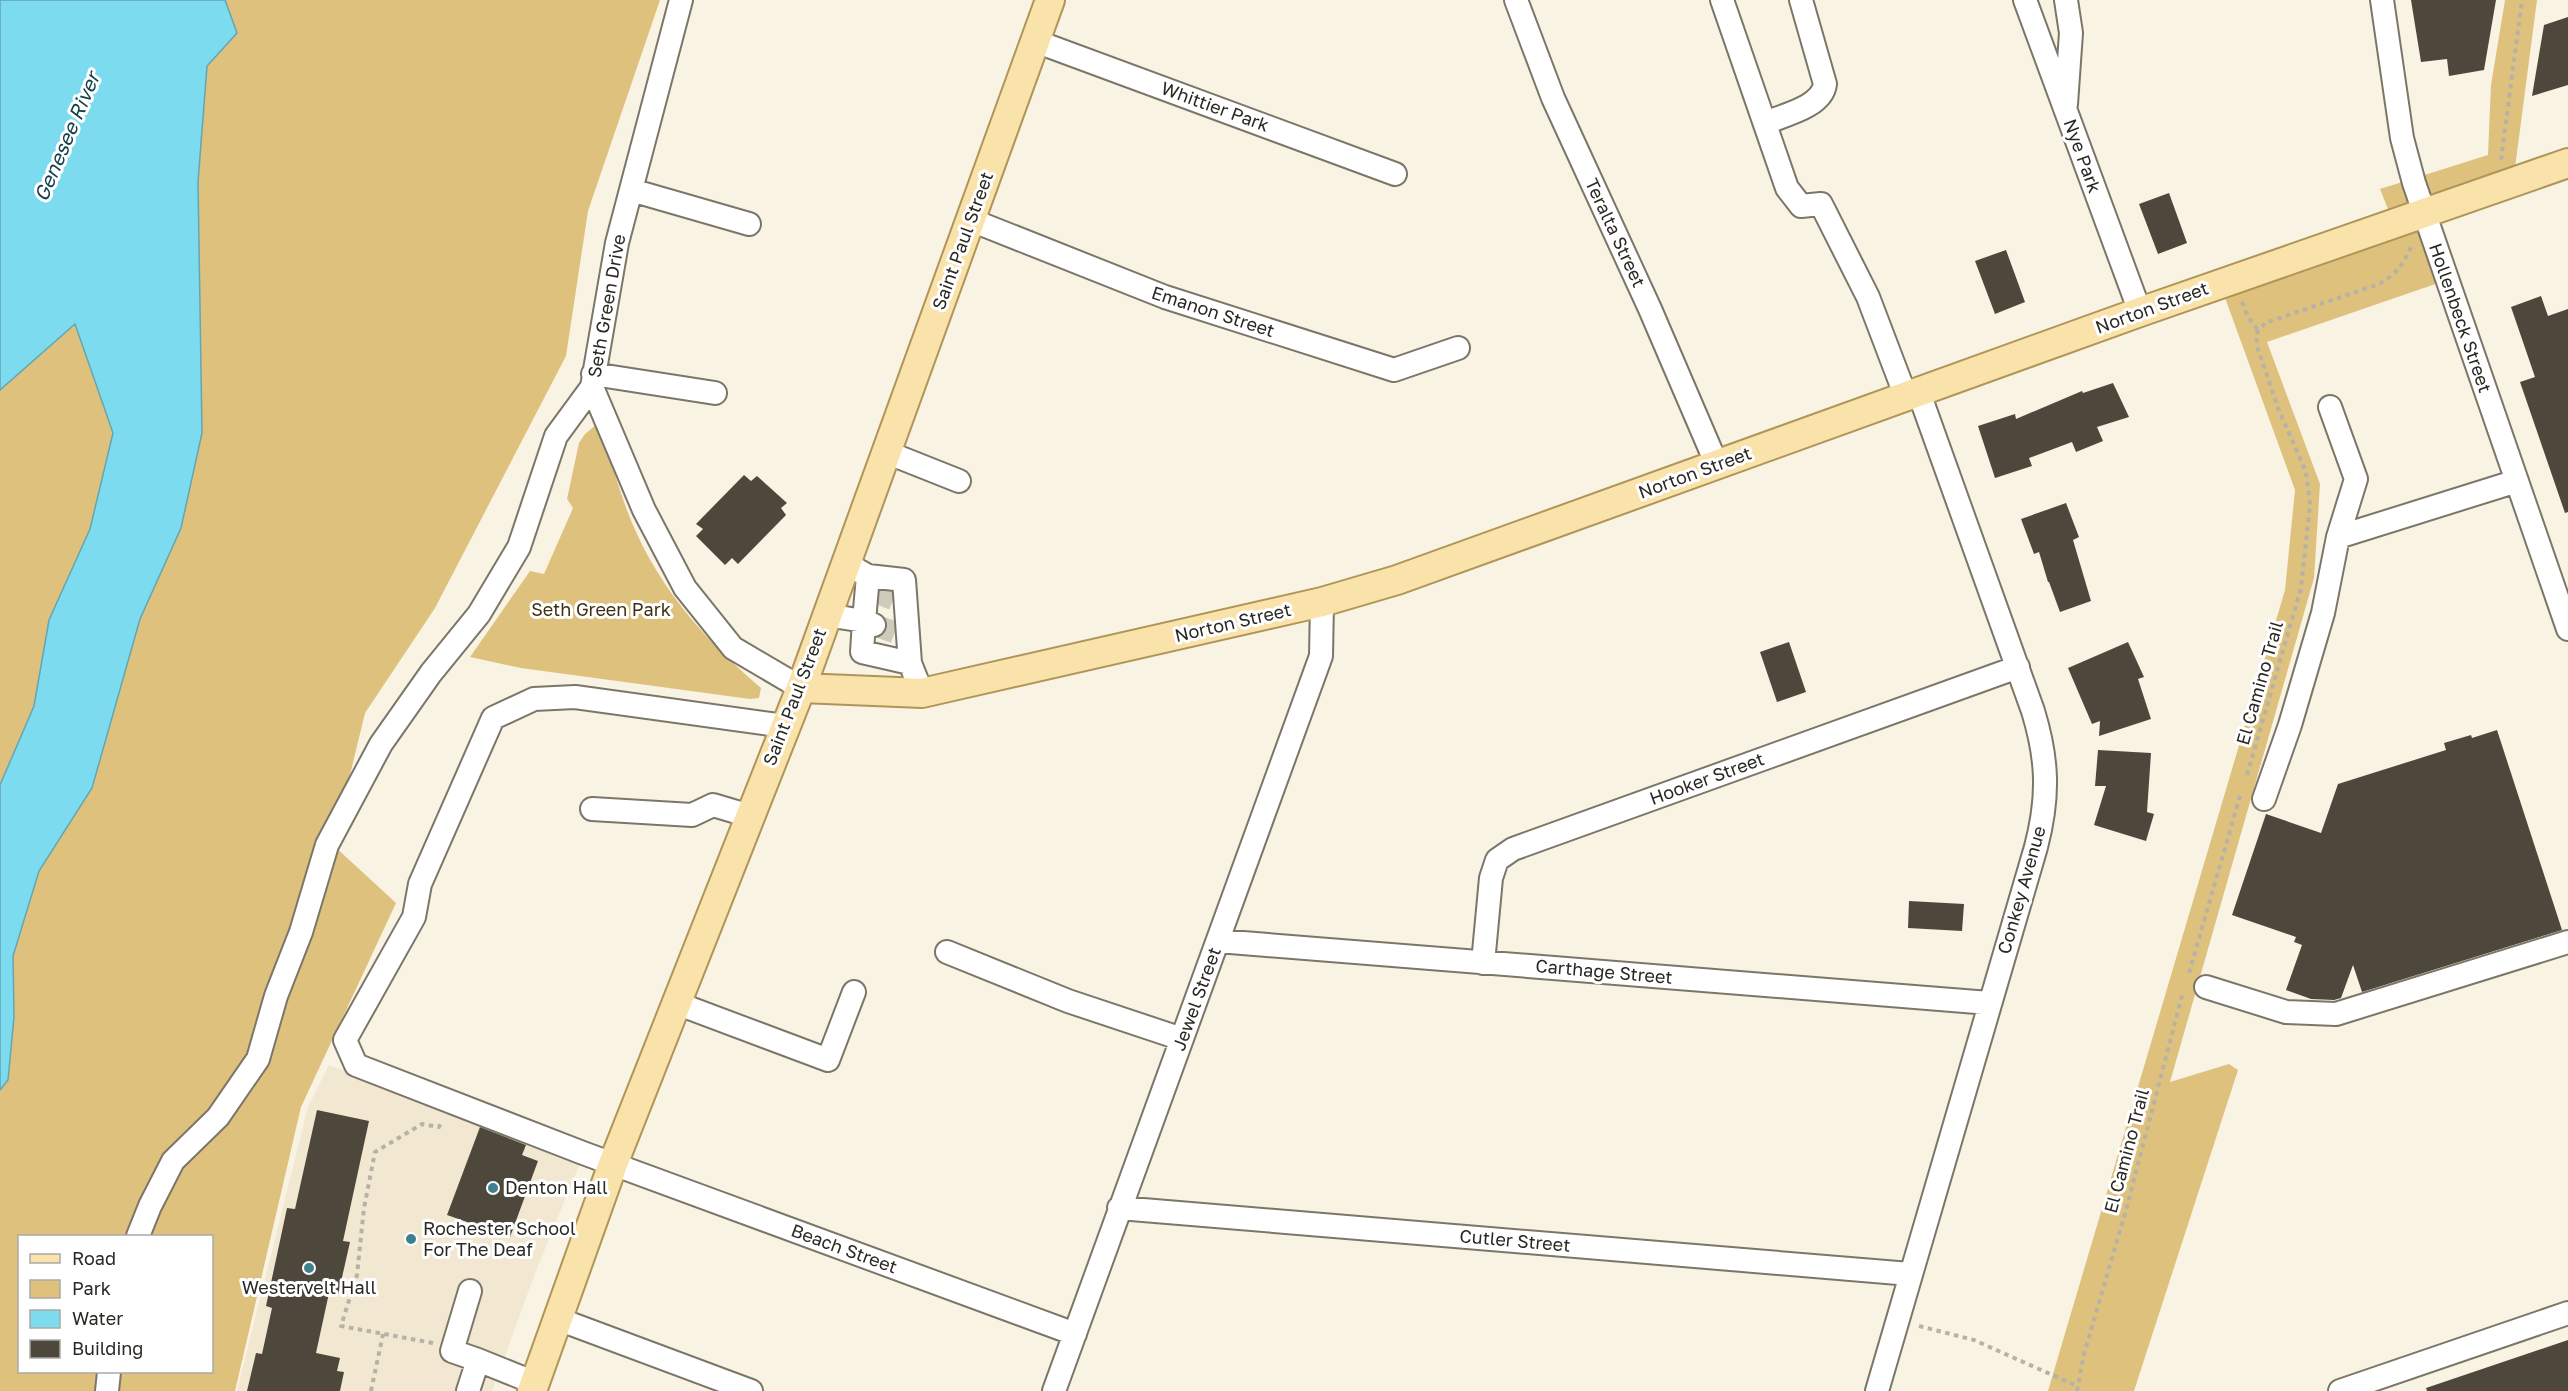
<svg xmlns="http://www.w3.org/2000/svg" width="2568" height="1391" viewBox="0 0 2568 1391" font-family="'Golos Text',sans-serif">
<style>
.built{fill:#f2e8d2}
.green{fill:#dec17d;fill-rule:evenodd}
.water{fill:#7ddbef;stroke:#64a5b2;stroke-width:1.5}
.building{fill:#4e483c}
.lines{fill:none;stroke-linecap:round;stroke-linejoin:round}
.minor-tunnel{stroke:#d0cabd;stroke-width:22;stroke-dasharray:22 11;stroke-linecap:butt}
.minor-casing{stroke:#7c7669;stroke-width:26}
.major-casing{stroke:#af9557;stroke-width:32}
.path{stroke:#b7b2a6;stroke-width:4;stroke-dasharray:4.5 4.5;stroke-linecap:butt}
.minor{stroke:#fff;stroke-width:22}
.major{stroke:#fae2ab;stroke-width:28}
.poi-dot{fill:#3d818f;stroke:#fff;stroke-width:2}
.labels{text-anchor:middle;stroke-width:6;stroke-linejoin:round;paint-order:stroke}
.street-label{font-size:18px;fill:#2a2823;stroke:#fff}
.park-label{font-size:18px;fill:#3e3112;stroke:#fff}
.poi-label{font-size:18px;fill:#2a2823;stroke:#fff;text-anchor:start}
.water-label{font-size:20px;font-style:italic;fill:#133f48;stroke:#fff}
</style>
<rect width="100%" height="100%" fill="#f9f3e4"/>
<path class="built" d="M329,1065L583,1156L536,1271L492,1391H237L308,1107Z"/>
<path class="green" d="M225,0H660L588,211L566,356L435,608L365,713L333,845L396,903L301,1107L235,1391H0V1090L8,1080L14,1017L13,956L39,871L92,788L139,619L181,528L202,433L198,182L207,66L237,33ZM20,1236H212V1372H20Z
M2505,0H2537L2513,183L2424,214L2447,280L2267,342L2320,484L2314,578L2170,1082L2229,1064L2238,1070L2134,1391H2048L2285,590L2295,490L2220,284L2394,224L2380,189L2488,155L2491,85Z
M75,324L113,433L90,529L49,620L34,706L0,785V390Z
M596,425L601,427C609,452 615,477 624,502C651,579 699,635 761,688L759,698L750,699L521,668L470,657L530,571L544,574L573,508L567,499L579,443L585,434Z"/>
<path class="water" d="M0,0H225L237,33L207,66L198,182L202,433L181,528L140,619L92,788L39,871L13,956L14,1017L8,1080L0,1090V785L34,706L49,620L90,529L113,433L75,324L0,390Z"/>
<path class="building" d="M2411,0H2496L2484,70L2449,76L2447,59L2421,62Z
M2568,17V85L2532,96L2544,25Z
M2169,193L2187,243L2158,254L2139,204Z
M2006,250L2025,302L1995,314L1975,261Z
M2541,296L2548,316L2568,309V512L2565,513L2520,382L2535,377L2511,307Z
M2113,383L2129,417L2097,427L2103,441L2076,452L2072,442L2029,458L2032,466L1995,478L1978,426L2015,414L2016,419L2082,391L2083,393Z
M744,475L751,481L757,476L787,503L781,508L786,515L738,564L732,558L725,565L696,536L703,529L696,524Z
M2066,503L2079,537L2073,540L2091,601L2060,612L2049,582H2048L2039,552L2034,554L2021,519Z
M1789,642L1806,692L1777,702L1760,652Z
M2128,642L2144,677L2138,679L2151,719L2099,736L2100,721L2092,724L2068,668Z
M2497,730L2562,930L2362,992L2353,965L2341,998L2334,1000L2311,999L2286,990L2302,945L2294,942L2296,937L2232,915L2266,814L2321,833L2338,784L2446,750L2444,743L2471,735L2472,738Z
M2098,750L2151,753L2147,812L2154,814L2146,841L2094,825L2106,786H2095Z
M1909,901L1964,904L1962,931L1908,928Z
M317,1110L369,1121L343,1241L350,1242L338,1295L329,1293L316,1353L340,1358L337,1371L344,1372L340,1391H247L256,1353L262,1354L272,1308L266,1306L287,1208L295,1209Z
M480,1127L526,1145L522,1155L538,1161L510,1237L447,1215Z
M2568,1340V1391H2427L2426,1388Z"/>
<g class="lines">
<path class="minor-tunnel" d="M873,591L900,602
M874,625L899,634"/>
<g class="minor-casing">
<path id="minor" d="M681,0L617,243L592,387L644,510L685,588L733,648L801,688
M1516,0L1553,98L1650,309L1717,465
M1722,0L1787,188L1801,206L1821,204L1868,297L1906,397
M2025,0L2140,312
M2066,0L2071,33L2066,104
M2382,0L2402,138L2414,183L2568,629
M1035,41L1395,174
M1765,123C1784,115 1822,107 1825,84L1801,0
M631,190L749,224
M971,220L1165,297L1394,370L1458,348
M593,374L715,393
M2330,407L2356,479L2338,537
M886,452L959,481
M868,576L904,580L910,663
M826,615L864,621L868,576L854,568
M874,625L864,621L862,652L910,663L922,693
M785,726L575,697L534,699L493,718L420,884L414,917L345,1040L356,1065L583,1153L1075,1334
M2264,799L2290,725L2323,613L2338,537L2517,481
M592,809L692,815L713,805L750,816
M1218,941L1989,1003
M947,952L1068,1001L1182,1039
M1483,963L1491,878L1497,860L1513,849L2018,667
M2206,987L2286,1012L2336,1014L2568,942
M676,1003L828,1060L854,992
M1119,1208L1910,1274
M138,1236L150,1206L173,1161L218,1117L258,1059L276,996L301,932L327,845L381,744L431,673L479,614L519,547L556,436L592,387
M558,1319L751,1391
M478,1360L535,1383
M107,1391L109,1372
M468,1391L478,1360L452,1351L470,1291
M1054,1391L1321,656L1322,602
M1877,1391L2036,847C2049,797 2048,760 2033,711L1919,393
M2340,1391L2568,1313"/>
</g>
<g class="major-casing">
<path id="major" d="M801,688L922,693L1322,602L1397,580L2140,312L2568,163
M532,1391L613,1164L801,688L1050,0"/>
</g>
<path class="path" d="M2501,160L2522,0
M2242,302L2248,317L2258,330
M2247,775L2301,588L2310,504L2306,472L2278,408L2257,346L2256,334L2265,323L2379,284C2397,274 2404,263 2412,245
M2189,973L2240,796
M1919,1326L1974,1340L2077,1386
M433,1343L341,1326L357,1275L364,1208L375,1152L422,1124L439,1127L441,1122
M371,1391L383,1334
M2077,1391L2084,1354L2126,1210L2183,992"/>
<use href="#minor" class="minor"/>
<use href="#major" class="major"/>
</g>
<g class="poi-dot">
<circle cx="493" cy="1188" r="6"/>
<circle cx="411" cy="1239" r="6"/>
<circle cx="309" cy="1268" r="6"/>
</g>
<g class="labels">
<g class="street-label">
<text transform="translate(1215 107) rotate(20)" y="6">Whittier Park</text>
<text transform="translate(2082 156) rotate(70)" y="6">Nye Park</text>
<text transform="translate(1615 233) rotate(65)" y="6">Teralta Street</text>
<text transform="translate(963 241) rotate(-70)" y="6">Saint Paul Street</text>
<text transform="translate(607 306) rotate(-80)" y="6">Seth Green Drive</text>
<text transform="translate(2152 308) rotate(-20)" y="6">Norton Street</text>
<text transform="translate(1213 312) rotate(18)" y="6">Emanon Street</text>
<text transform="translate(2460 318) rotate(71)" y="6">Hollenbeck Street</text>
<text transform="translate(1695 473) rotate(-20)" y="6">Norton Street</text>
<text transform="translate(1233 623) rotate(-13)" y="6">Norton Street</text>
<text transform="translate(2260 683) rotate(-74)" y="6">El Camino Trail</text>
<text transform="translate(795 697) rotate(-69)" y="6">Saint Paul Street</text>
<text transform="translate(1707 779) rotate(-20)" y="6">Hooker Street</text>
<text transform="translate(2022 890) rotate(-74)" y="6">Conkey Avenue</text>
<text transform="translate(1604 972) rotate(5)" y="6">Carthage Street</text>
<text transform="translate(1197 999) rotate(-70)" y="6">Jewel Street</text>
<text transform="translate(2127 1151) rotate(-75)" y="6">El Camino Trail</text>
<text transform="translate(1515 1241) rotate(5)" y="6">Cutler Street</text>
<text transform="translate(844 1249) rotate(20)" y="6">Beach Street</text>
</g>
<g class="park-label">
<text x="601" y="616">Seth Green Park</text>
</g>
<g class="poi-label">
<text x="505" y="1194">Denton Hall</text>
<text x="423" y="1235">Rochester School<tspan x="423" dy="21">For The Deaf</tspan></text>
<text x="309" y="1294" text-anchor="middle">Westervelt Hall</text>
</g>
<g class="water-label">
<text transform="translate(67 137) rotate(-67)" y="7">Genesee River</text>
</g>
</g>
<rect x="18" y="1235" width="195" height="138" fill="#ffffff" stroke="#aaa9a7" stroke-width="1.5"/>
<rect x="30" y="1254" width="30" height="9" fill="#fae2ab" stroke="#aaa9a7" stroke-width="1.5"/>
<text x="72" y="1265" font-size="18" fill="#2a2823">Road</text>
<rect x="30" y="1280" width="30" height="18" fill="#dec17d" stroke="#aaa9a7" stroke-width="1.5"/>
<text x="72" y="1295" font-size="18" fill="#2a2823">Park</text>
<rect x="30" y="1310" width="30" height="18" fill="#7ddbef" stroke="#aaa9a7" stroke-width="1.5"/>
<text x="72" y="1325" font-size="18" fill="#2a2823">Water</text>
<rect x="30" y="1340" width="30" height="18" fill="#4e483c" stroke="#aaa9a7" stroke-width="1.5"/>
<text x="72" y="1355" font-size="18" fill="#2a2823">Building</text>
</svg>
